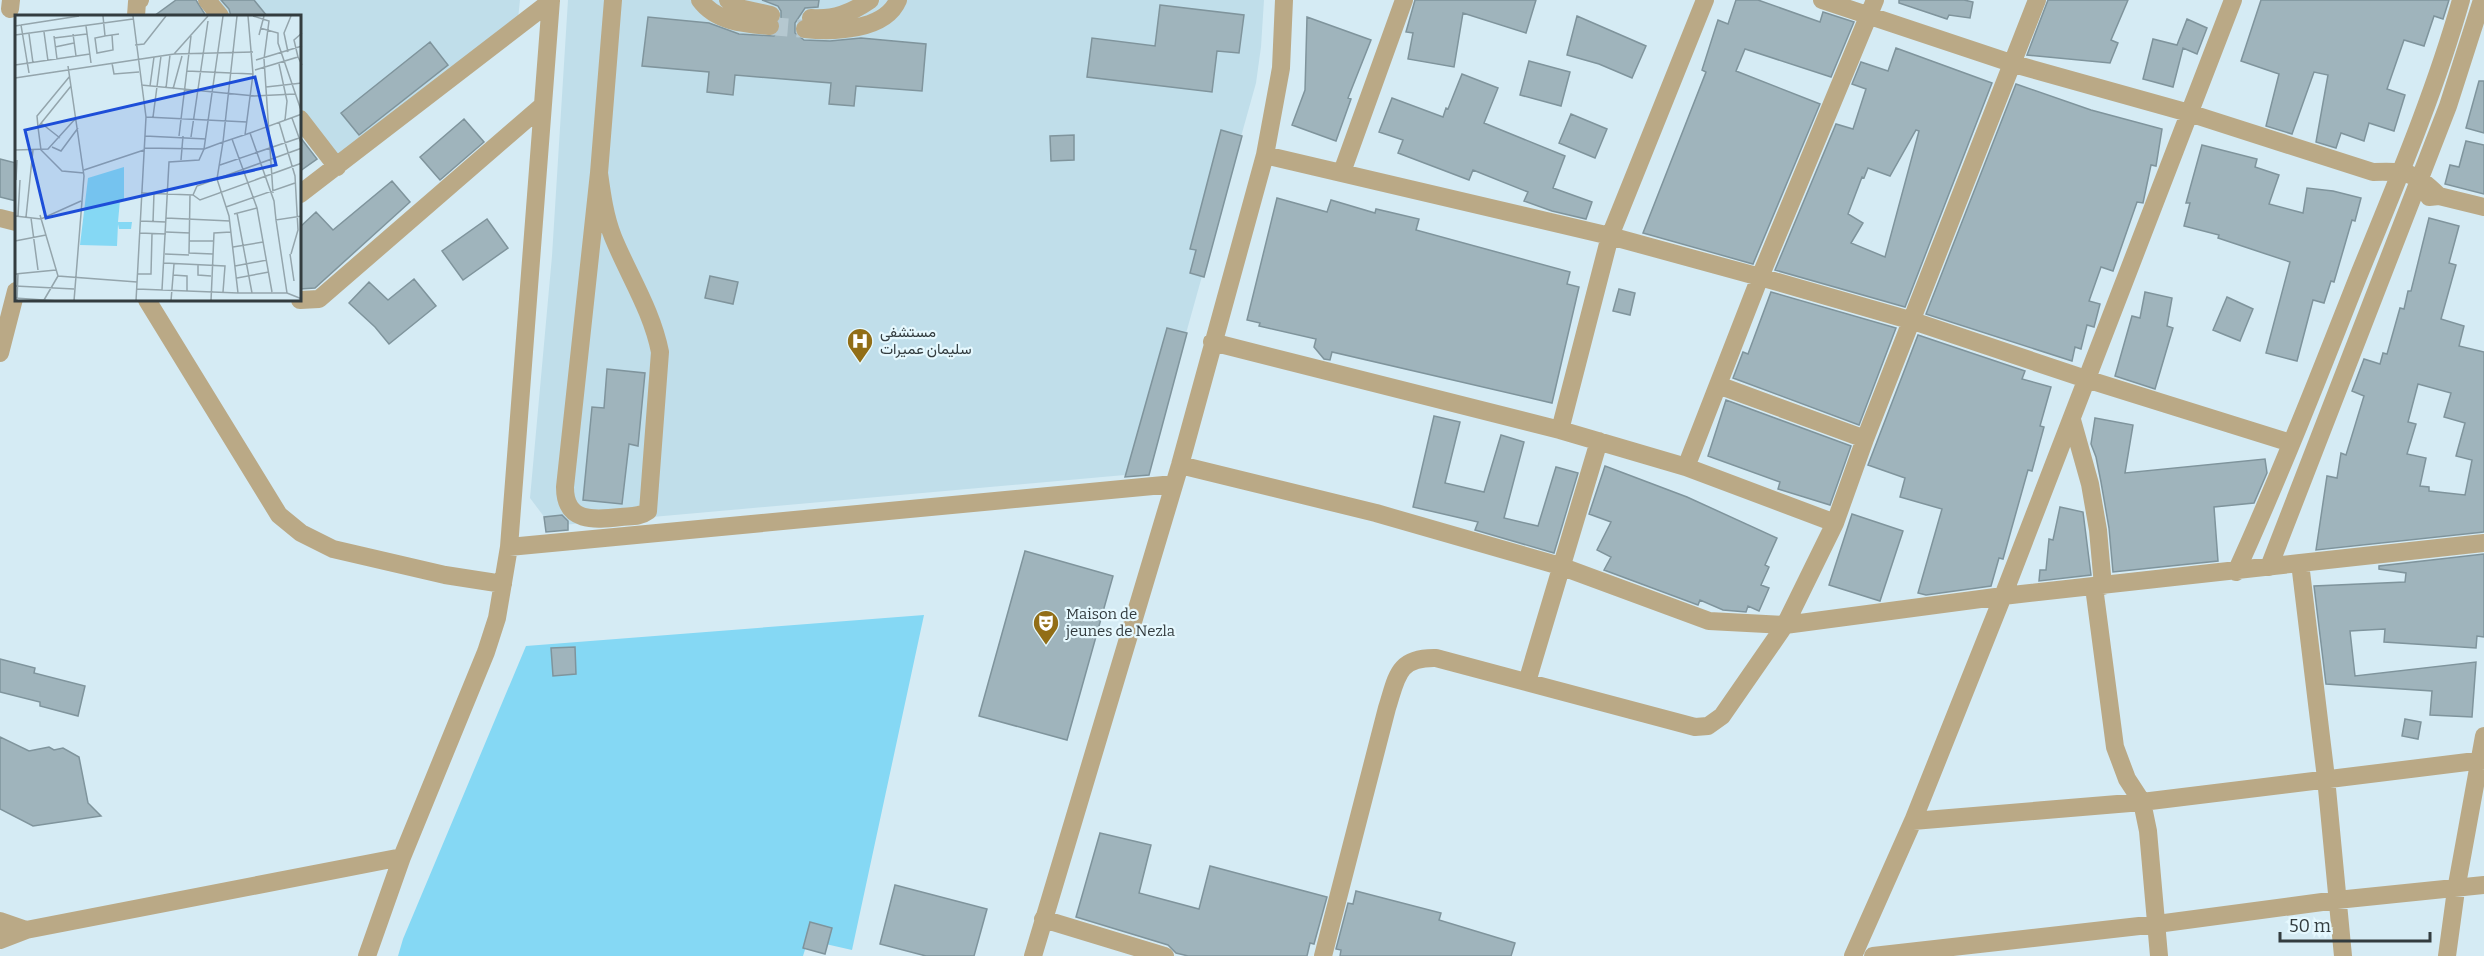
<svg xmlns="http://www.w3.org/2000/svg" width="2484" height="956" viewBox="0 0 2484 956" font-family="Bitter,Vazirmatn,serif">
<style>
.built{fill:#c0deea}
.green{fill:#85d8f4}
.building{fill:#9fb4bc;stroke:#7f949c;stroke-width:1.5;fill-rule:evenodd}
.lines{fill:none;stroke-linecap:round;stroke-linejoin:round}
.minor-tunnel{stroke:#b5c8d0;stroke-width:18;stroke-dasharray:18 9;stroke-linecap:butt}
.minor{stroke:#baa986;stroke-width:18}
.labels{text-anchor:middle;stroke-width:4.5;stroke-linejoin:round;paint-order:stroke}
.poi-label{font-size:15px;fill:#333c3f;stroke:#e5f8fe;text-anchor:start}
.inset-road{fill:none;stroke:#94a5ac;stroke-width:1.5}
.view{fill:#1d4ed8;fill-opacity:0.15;stroke:#1d4ed8;stroke-width:3}
.inset-edge{fill:none;stroke:#333c3f;stroke-width:3}
</style>
<rect width="100%" height="100%" fill="#d5ebf4"/>
<path class="built" d="M217,0H520L518,19L339,157L300,107V16H230Z
M568,0H1264L1261,47L1256,83L1147,473L551,526L530,498L552,256Z"/>
<path class="green" d="M924,615L852,950L808,940L803,956H398L403,939L526,646Z"/>
<path class="building" d="M176,0H196L206,16H154Z
M221,0H254L267,16H231L229,9Z
M762,0H819L818,7L805,8L795,23V33L804,40L830,41L861,38L926,44L922,91L856,86L854,106L829,104L831,83L735,75L733,95L707,92L709,72L642,66L648,17L709,23L739,34L774,36L781,27V11L778,6Z
M1415,0H1536L1526,33L1463,13L1454,67L1408,59L1413,33L1406,32Z
M1736,0H1758L1820,22L1823,12L1854,22L1831,77L1745,49L1736,71L1820,104L1753,264L1643,233L1706,72L1702,70L1718,20L1728,24Z
M1899,0H1964L1973,2L1970,18L1949,15L1947,19L1899,3Z
M2048,0H2128L2111,40L2118,43L2110,63L2027,55Z
M2261,0H2449L2443,19L2434,16L2424,46L2404,40L2387,89L2405,95L2394,131L2369,123L2364,141L2341,133L2336,148L2316,142L2328,75L2314,72L2292,134L2266,126L2279,74L2241,61Z
M1160,5L1244,15L1239,53L1217,51L1212,92L1087,77L1092,38L1155,46Z
M1577,16L1646,46L1632,78L1599,64L1567,55Z
M1307,17L1371,40L1348,98L1351,99L1336,141L1292,125L1305,90Z
M2187,19L2207,28L2197,54L2183,48L2173,87L2143,79L2153,39L2177,45Z
M430,42L448,65L359,135L341,113Z
M1896,48L1992,83L1905,307L1775,270L1836,124L1853,129L1866,89L1852,84L1861,62L1888,71ZM1916,130L1919,131L1885,257L1851,243L1863,223L1848,214L1862,177L1864,178L1868,168L1890,176Z
M1529,61L1570,72L1561,106L1520,95Z
M1462,74L1498,88L1484,123L1565,156L1553,188L1592,202L1586,219L1552,211L1524,201L1528,192L1473,170L1469,180L1398,153L1403,140L1379,132L1392,98L1443,117L1446,108L1448,109Z
M2479,81H2484V133L2466,128Z
M2016,84L2091,110L2162,129L2156,166L2151,165L2143,203L2137,202L2113,271L2101,267L2089,301L2100,304L2094,327L2087,325L2081,349L2075,347L2072,361L1926,314Z
M1571,114L1607,129L1595,158L1559,143Z
M464,119L484,142L440,180L420,157Z
M1221,130L1242,136L1204,277L1190,273L1196,250L1190,249Z
M1074,135V160L1051,161L1050,136Z
M300,137L317,159L300,171Z
M2466,141L2484,145V194L2445,184L2450,165L2459,167Z
M2202,145L2257,159L2255,167L2279,175L2269,204L2303,213L2307,188L2333,191L2361,198L2355,221L2352,220L2334,282L2331,281L2324,303L2313,300L2297,361L2266,353L2290,262L2218,238L2219,235L2184,226L2190,203H2186Z
M0,159L16,163V201L0,197Z
M392,181L410,202L315,288L300,289V227L316,212L333,230Z
M1277,198L1327,212L1331,200L1375,213L1376,209L1419,219L1416,230L1570,272L1567,284L1579,287L1552,403L1332,352L1330,360L1324,359L1314,347L1316,339L1259,326L1260,323L1247,320Z
M2429,218L2459,226L2449,263L2456,265L2441,319L2464,326L2459,346L2484,352V532L2316,550L2327,476L2337,478L2341,453L2346,455L2364,396L2352,391L2364,359L2380,364L2383,353L2387,354L2400,308L2404,309L2408,291H2411ZM2418,384L2451,393L2444,417L2465,423L2456,456L2472,460L2465,495L2429,491V487L2420,486L2426,458L2407,454L2416,424L2408,422Z
M487,219L508,248L463,280L442,251Z
M710,276L738,282L733,304L705,298Z
M414,279L436,306L389,344L375,327L349,303L369,282L388,300Z
M1619,289L1635,293L1630,315L1613,311Z
M1771,292L1896,328L1859,425L1733,378L1743,352L1748,354Z
M2145,292L2172,298L2167,326L2173,328L2155,389L2115,376L2132,316L2140,318Z
M2227,297L2253,309L2240,341L2213,330Z
M1167,328L1187,333L1149,475L1125,477Z
M1918,335L2025,371L2022,379L2051,387L2040,426L2044,427L2032,471L2028,470L2003,559L1999,558L1991,586L1926,595L1918,593L1942,509L1900,497L1905,478L1868,465Z
M607,369L645,373L638,446L629,444L622,504L583,500L592,407L604,408Z
M1726,400L1851,446L1830,505L1778,489L1780,482L1708,456Z
M1434,416L1460,422L1445,483L1484,492L1501,435L1524,442L1504,518L1538,526L1556,467L1578,473L1554,553L1475,530L1478,522L1413,507Z
M2095,418L2133,425L2125,473L2265,459L2267,473L2254,503L2214,507L2218,561L2113,572L2109,528L2101,482L2096,457L2091,444Z
M1605,466L1687,497L1777,538L1765,565L1769,567L1761,585L1769,588L1759,611L1748,606L1746,612L1723,610L1700,600L1698,605L1604,570L1611,557L1597,550L1611,522L1589,514Z
M2060,507L2083,512L2091,575L2039,581L2040,570H2046L2049,539L2053,540Z
M1852,514L1903,531L1880,601L1829,585Z
M562,515L568,521V530L546,532L544,517Z
M1025,551L1113,576L1067,740L979,716Z
M2484,554V637L2477,636L2476,648L2384,642L2385,629L2350,631L2355,676L2476,662L2472,717L2430,715L2432,691L2326,684L2314,586L2405,582L2406,573L2379,569V566Z
M575,647L576,674L553,676L551,648Z
M0,659L35,668L34,673L85,686L78,716L40,706V702L0,692Z
M2405,719L2421,722L2418,739L2402,736Z
M0,737L29,751L49,747L54,750L63,748L79,757L88,803L101,816L33,826L0,809Z
M1100,833L1151,845L1139,893L1199,909L1210,866L1327,897L1314,944L1310,943L1307,956H1188L1176,953L1168,945L1076,917Z
M895,885L987,909L974,956H926L880,944Z
M1356,891L1441,913L1439,920L1515,943L1511,956H1340L1341,950L1336,949L1348,903L1353,904Z
M810,922L832,928L825,954L803,948Z"/>
<g class="lines">
<path class="minor-tunnel" d="M770,26L805,29"/>
<path class="minor" d="M207,0L220,16
M700,0C716,22 745,24 770,26
M728,0L739,8L771,15
M1822,0L2014,64L2189,113L2373,172C2408,171 2414,172 2439,196
M2037,0L1865,439L1835,523L1785,625L2003,596L2233,0
M10,9L11,0
M136,16L137,2L140,0
M811,18C834,20 851,13 870,0
M805,29C833,32 885,31 898,0
M300,119L337,167
M1265,155L1610,236L1760,277L1913,321L2086,379L2291,443
M1342,172L1404,0
M599,173C602,195 605,217 613,237C629,276 652,311 660,352L648,511C640,517 631,516 621,517C594,520 565,523 565,487L599,173L613,0
M300,194L551,1
M2429,197L2439,196L2484,207
M0,218L16,222
M147,300L279,515L301,533L333,549L445,575L503,584
M300,300L319,299L542,106
M1212,342L1560,430L1686,467L1835,523
M0,353L16,291
M1718,385L1865,439
M2072,420L2090,484L2098,530L2103,586
M1560,430L1610,236L1705,0
M1180,465L1376,513L1560,566L1709,621L1785,625
M1686,467L1760,277L1875,0
M509,547L1174,484
M2300,563L2484,543
M2269,567L2448,106L2482,0
M2236,572C2280,475 2319,376 2358,277C2395,186 2434,95 2461,0
M2094,587L2115,747L2127,779L2142,802L2148,831L2159,956
M1527,682L1599,441
M1913,821L2142,802L2484,760
M1043,919L1165,956
M0,921L26,930
M0,940L26,930L402,857
M367,956L402,857L486,652L497,618L509,547L551,0
M1033,956L1180,465L1265,155L1281,68L1284,0
M1323,956L1387,708C1397,677 1397,657 1436,658L1695,727L1708,726L1722,716L1785,625
M1853,956L1913,821L2003,596L2300,563L2326,778L2343,956
M1873,956L2157,924L2337,900L2484,885
M2447,956L2456,890L2484,736"/>
</g>
<defs>
<g id="hospital-pin" transform="scale(1.35)"><path d="M0 17L-7.5 6A9.5 9.5 0 1 1 7.5 6Z" fill="#926e16" stroke="#e5f8fe"/><path d="M-5-5h3v3.5h4V-5h3V5h-3V1.5h-4V5h-3Z" fill="#fff"/></g>
<g id="theatre-pin" transform="scale(1.35)"><path d="M0 17L-7.5 6A9.5 9.5 0 1 1 7.5 6Z" fill="#926e16" stroke="#e5f8fe"/><path d="M-5-5.5Q0-4 5-5.5V0Q5 5 0 6Q-5 5-5 0ZM-3.3-2.5H-1v1.5H-3.3ZM1-2.5H3.3v1.5H1ZM-2.8 1Q0 5.5 2.8 1Z" fill="#fff"/></g>
</defs>
<g fill-rule="evenodd">
<use href="#hospital-pin" x="860" y="341"/>
<use href="#theatre-pin" x="1046" y="623"/>
</g>
<g class="labels">
<g class="poi-label">
<text x="880" y="337">مستشفى<tspan x="880" dy="17">سليمان عميرات</tspan></text>
<text x="1066" y="619">Maison de<tspan x="1066" dy="17">jeunes de Nezla</tspan></text>
</g>
</g>
<g transform="translate(15 15)">
<rect width="286" height="286" fill="#d5ebf4"/>
<path d="M109,152V185H105L103,207H117L116,214H104L103,209L102,231L65,230L73,163Z" fill="#85d8f4"/>
<path class="inset-road" d="M88,1L90,21L104,19M118,1L131,102L121,286M208,1L189,134L208,127L222,1M238,1L254,6L249,44L258,178M6,10L64,1M0,11L6,10L14,58M71,11L76,48M245,13L263,18V28L287,98M29,17L33,46M14,19L18,48M58,19L61,41M0,20L118,4M244,20L249,1M39,21L42,44M90,21L80,23L82,38L98,35L97,20M39,23L72,19M120,30L129,29L151,1M40,32L59,28M273,37L269,18L276,1M159,39L238,37M283,42L279,25L287,18M241,45L287,31M97,48L99,59L124,57M264,49L272,86L270,105M0,50L75,39M53,51L69,161L59,286M240,55L283,42L287,50M172,56L238,59M0,63L159,39L193,1M126,70L240,81M56,71L23,112L26,135L47,156L69,158M135,71L139,42M251,72L287,68M151,73L155,40M158,74L167,41M239,81L280,79M131,102L232,107M138,102L146,41M277,103L287,131M264,107L280,161L283,215L276,239M26,108L45,123M23,112L22,101L55,61M235,118L287,99M230,120L238,59L233,1M130,121L191,124M164,121L176,21M176,122L193,6M217,124L242,193L257,277M37,132L46,136L63,113M129,133L189,134L184,145L154,147L147,275M0,135L33,134L61,103M166,145L168,121M205,150L287,122M69,155L129,135M1,165L2,145M126,178L178,180L185,185L287,148M175,180L174,238L198,239M178,180L182,171L287,133M211,192L280,168M222,198L237,278M219,199L242,193M25,200L43,261L122,267M0,201L26,204L66,186M3,201L5,165M287,201L261,205L259,186L235,118L208,127L202,164L214,201L223,278H272L287,284M11,202L18,135M16,203L23,255M151,203L215,206M261,205L272,278M125,206L151,207M138,207L139,178M151,217L175,218M124,218L151,219M0,226L31,220M174,226H198M218,232L248,227M150,239L174,240M275,239L279,266M149,248L210,251L208,277M183,250V260L196,261M220,251L252,245M0,259L41,255M123,259H136L137,219M158,260L172,261V276M222,263L254,257M0,271L59,274M122,274L223,278M0,283L43,286M2,285L3,258M29,285L43,261M156,286L159,249M196,286L199,218L216,217"/>
<path class="view" d="M240,62L261,150L31,203L10,115Z"/>
<rect width="286" height="286" class="inset-edge"/>
</g>
<path d="M2280 932v9h150v-9" fill="none" stroke="#333c3f" stroke-width="3"/>
<text x="2289" y="932" font-size="18" fill="#333c3f" stroke="#e5f8fe" stroke-width="4.5" paint-order="stroke">50 m</text>
</svg>
